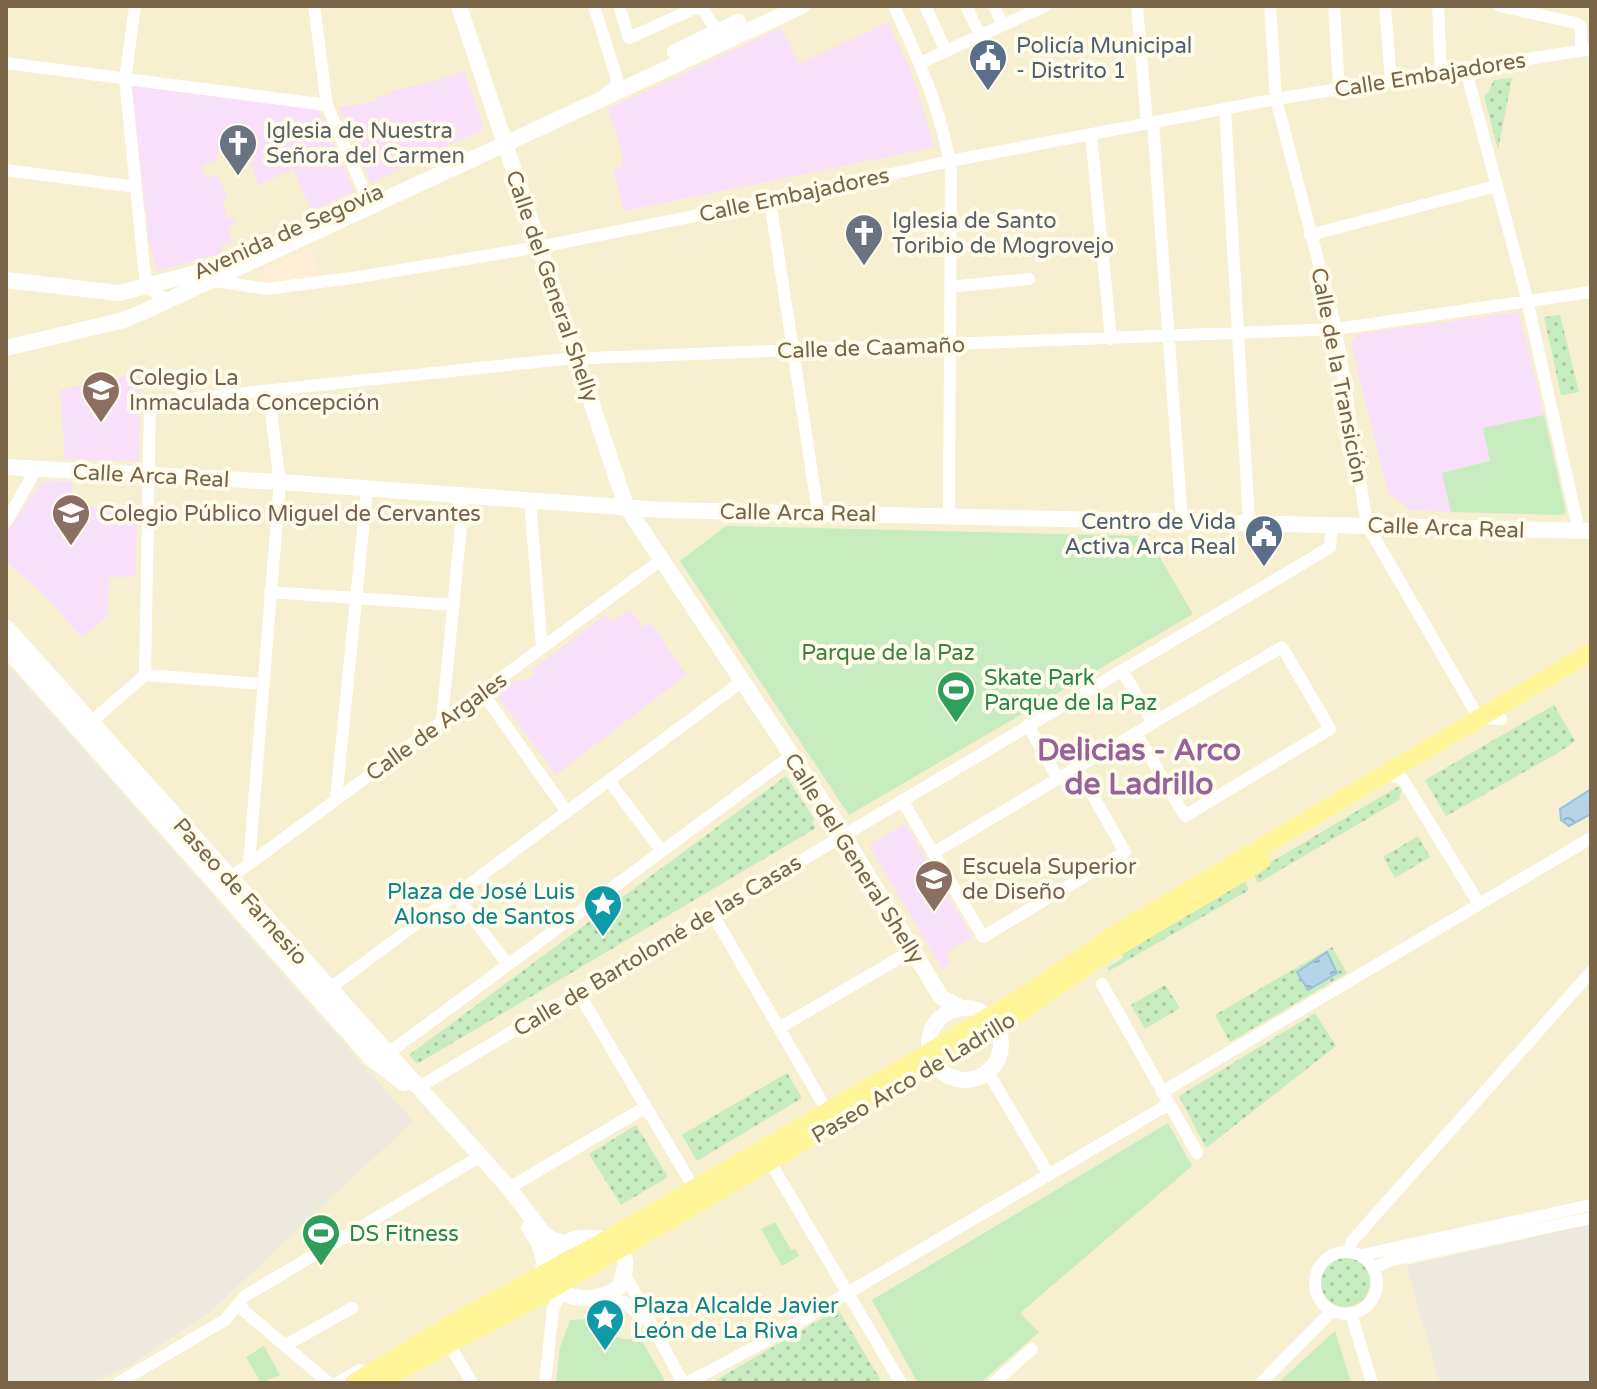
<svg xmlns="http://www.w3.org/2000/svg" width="1597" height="1389" viewBox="0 0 1597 1389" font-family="'Varela Round',sans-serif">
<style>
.residential{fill:#f6efd0}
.commercial{fill:#ffedd5}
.industrial{fill:#ede9de}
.education{fill:#f8dffa}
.grass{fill:url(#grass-dots)}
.park{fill:#c6ecc0}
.water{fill:url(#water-ripples);stroke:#9bc0db;stroke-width:2}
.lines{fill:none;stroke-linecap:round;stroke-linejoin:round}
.street{stroke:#fff;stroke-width:12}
.secondary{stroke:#fff;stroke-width:16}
.primary{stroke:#fff598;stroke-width:18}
.labels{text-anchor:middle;stroke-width:8;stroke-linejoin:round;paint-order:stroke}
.service-label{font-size:22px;fill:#4e5e75;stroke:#fffcea;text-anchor:start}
.street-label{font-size:22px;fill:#786547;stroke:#fffcea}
.worship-label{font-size:22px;fill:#5b616d;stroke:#fffcea;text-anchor:start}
.education-label{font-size:22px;fill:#785e54;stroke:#fffcea;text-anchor:start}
.park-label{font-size:22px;fill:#3f7f3e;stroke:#fffcea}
.leisure-label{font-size:22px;fill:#27864d;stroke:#fffcea;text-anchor:start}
.culture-label{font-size:22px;fill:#0d838f;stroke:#fffcea;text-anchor:end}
.district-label{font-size:30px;font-weight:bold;fill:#98619c;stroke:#fffcea}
</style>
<defs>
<pattern id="grass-dots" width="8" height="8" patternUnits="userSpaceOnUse" patternTransform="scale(2)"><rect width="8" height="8" fill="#c6ecc0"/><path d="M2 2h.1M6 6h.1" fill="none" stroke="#a6c39e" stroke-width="1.8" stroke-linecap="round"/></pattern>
<pattern id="water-ripples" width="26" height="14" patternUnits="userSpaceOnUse" patternTransform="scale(2)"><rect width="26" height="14" fill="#b5d3e9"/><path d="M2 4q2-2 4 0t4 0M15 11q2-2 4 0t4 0" fill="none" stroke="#98afbf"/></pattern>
</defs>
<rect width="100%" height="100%" fill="#fefbe2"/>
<path class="residential" d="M6,6H1591V1224L1406,1263L1442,1383H6Z"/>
<path class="commercial" d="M313,248L321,279L262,284L264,270Z"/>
<path class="industrial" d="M6,663L413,1121L211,1311L129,1366L90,1383H6Z
M1591,1224V1383H1440L1406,1265Z"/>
<path class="education" d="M888,22L909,66L935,147L623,211L614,168L622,167V152L608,109L781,28L799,64Z
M464,71L484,129L371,183L338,107L378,101L377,96L391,94V91L433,82Z
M132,86L319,110L354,191L312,211L293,169L259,185L250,163L255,160L248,146L232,153L229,148L225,147L218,150V159L201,166L207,179L218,175L228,198L222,202L229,219L234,218L236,225L228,227L232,243L220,246L222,253L157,271L149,241Z
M1519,312L1544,415L1484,428L1491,461L1442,473L1451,512L1411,510L1388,493L1351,343L1358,334Z
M141,373L139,461L65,459L60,390Z
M43,481L72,482V503L77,506L126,507L127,505H138L135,577H109L107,617L82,637L44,595L6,561V533Z
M630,609L643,627L651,623L686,675L556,775L497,695L517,680L525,681L531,677L534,674L531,670L605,615L612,622Z
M905,824L972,937L945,953L951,964L942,969L869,845Z"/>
<path class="grass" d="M1512,78L1498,150L1484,96L1488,93L1494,80Z
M1560,315L1579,392L1561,395L1544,317Z
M1554,705L1575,741L1556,754L1446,816L1425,780Z
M786,776L814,819L812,822L816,828L417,1064L409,1055Z
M1399,786L1402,789L1399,800L1258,883L1253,873Z
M1418,836L1430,857L1395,878L1383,857Z
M1244,879L1249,890L1109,971L1107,968L1123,958L1122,954Z
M1332,947L1347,973L1230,1042L1215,1015Z
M1165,985L1180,1008L1145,1029L1131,1005Z
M1315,1013L1336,1046L1206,1148L1179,1096Z
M787,1073L802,1098L697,1161L682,1135Z
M636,1125L668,1177L621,1205L589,1154Z
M1320 1282a25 25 0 1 1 50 0a25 25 0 1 1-50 0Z
M838,1309L880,1379L876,1383H711Z"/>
<path class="park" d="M1544,415L1566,512L1563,515L1451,512L1442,473L1490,461L1483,428Z
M726,526L1147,536L1193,614L849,815L680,561Z
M1168,1123L1192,1166L1020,1313L1039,1332L980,1383H918L872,1300Z
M775,1222L791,1250L795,1249L799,1256L782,1266L761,1229Z
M606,1318L612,1334C622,1340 628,1341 639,1336L666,1383H556L560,1348L570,1320Z
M1335,1331L1351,1383H1278Z
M264,1346L280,1375L261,1383L246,1357Z"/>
<path class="water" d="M1591,789V814L1569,826L1561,820L1560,809Z
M1327,952L1337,973L1308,990L1297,972Z"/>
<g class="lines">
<path class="street" d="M135,6L125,80L144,267L147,287L169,301
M314,6L327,105L367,198
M594,6L617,79L615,87L605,94
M619,6L629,38L700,6
M701,6L717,32
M894,6C918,58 943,114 951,171L949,515
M925,6L946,51
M966,6L980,35
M994,6L1003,25
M1137,6L1147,124
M1270,6L1276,99L1336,329L1367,525L1479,718L1501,719
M1334,6L1339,88
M1385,6L1391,80
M1438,6L1441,71
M1500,6L1576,23L1581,27V50
M6,63L327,105
M920,63L1045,6
M1465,67L1525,291L1579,531
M1225,109L1249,522
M1153,123L1182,520
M1091,135L1111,339
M6,170L136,187
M770,201L818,512
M950,227L1020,215
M1310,235L1496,186
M215,281L266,289L359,277L539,247L770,201L950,161L1276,99L1591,49
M950,287L1029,279
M530,501L542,648
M6,522L31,478L25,468
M270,592L454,605
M1122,670L1153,723
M145,675L262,684
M482,692L567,812
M442,721L464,496
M91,722L145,675L150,403L565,359L1336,329L1591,292
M1028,725L1058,779
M1385,774L1402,778L1479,904
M609,781L661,850
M336,799L367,489
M902,800L983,937L1125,852L1077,768
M933,853C1049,784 1166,715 1282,647L1330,729L1185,816L1136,733
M249,864L280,482L268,391
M223,877L230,878L245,867L661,560
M455,894L508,965
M712,913L822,1102
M1102,984L1197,1153
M329,989L741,682
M578,992L688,1178
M779,1028L913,950
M387,1054L791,756
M992,1079L1049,1175
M419,1087L1307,561L1330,547L1332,524
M1162,1092L1591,838
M770,1162L901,1383
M509,1188L646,1107
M1348,1251L1353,1240L1591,972
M1315 1283a31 31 0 1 1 62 0a31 31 0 1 1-62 0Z
M1362,1255L1591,1205
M1374,1268L1392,1260L1591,1218
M625,1275L683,1383
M589,1298L602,1304L624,1302L645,1320
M239,1303L244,1311L329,1383
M1351,1314L1372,1383
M449,1344L472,1383
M286,1345L352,1308
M118,1383L225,1320L245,1296L474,1160L478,1153
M338,1383L360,1370
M545,1383L553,1309L561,1293
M687,1383L766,1341L1169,1104
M994,1383L1032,1349
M1261,1383L1332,1311"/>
<path class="secondary" d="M459,6L626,506L830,813L941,997L961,1008
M675,52L738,22
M6,280L119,293L204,271L253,250
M6,348L124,320L145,311L802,6
M6,467L280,482L662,510L1591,531
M6,627L509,1188L543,1233L549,1238L563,1243
M6,648L372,1059L404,1083
M929 1044a36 36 0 1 1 72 0a36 36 0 1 1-72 0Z
M529,1228L539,1243L544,1260
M579,1238C614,1235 637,1252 618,1288C566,1323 502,1257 579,1238Z"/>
<path class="primary" d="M385,1378L538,1297L997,1028L1100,957L1262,861
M354,1383L451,1324L599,1244L904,1067L1030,992L1118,932L1591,652"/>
</g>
<defs>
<g id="civic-pin" transform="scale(2)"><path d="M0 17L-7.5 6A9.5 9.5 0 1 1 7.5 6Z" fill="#5c6f8a" stroke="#fffcea"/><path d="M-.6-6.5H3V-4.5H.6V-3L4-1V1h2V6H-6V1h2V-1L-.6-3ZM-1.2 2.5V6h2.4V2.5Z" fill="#fff"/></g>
<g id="church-pin" transform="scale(2)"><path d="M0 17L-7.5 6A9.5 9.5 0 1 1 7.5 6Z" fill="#6b7280" stroke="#fffcea"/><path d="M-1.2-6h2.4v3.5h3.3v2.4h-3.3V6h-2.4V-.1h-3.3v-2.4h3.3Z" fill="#fff"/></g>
<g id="school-pin" transform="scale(2)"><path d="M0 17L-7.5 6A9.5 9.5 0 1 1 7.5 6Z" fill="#8d6e63" stroke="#fffcea"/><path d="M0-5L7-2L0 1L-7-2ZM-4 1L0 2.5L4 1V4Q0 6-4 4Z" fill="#fff"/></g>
<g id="stadium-pin" transform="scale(2)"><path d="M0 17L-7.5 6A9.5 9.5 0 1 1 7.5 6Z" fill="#2e9e5b" stroke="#fffcea"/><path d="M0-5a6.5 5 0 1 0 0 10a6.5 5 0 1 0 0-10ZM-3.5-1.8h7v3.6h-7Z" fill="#fff"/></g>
<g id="university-pin" transform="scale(2)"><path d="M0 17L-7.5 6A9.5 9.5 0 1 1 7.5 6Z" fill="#8d6e63" stroke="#fffcea"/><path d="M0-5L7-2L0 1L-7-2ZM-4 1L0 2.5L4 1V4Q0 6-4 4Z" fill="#fff"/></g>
<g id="sight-pin" transform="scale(2)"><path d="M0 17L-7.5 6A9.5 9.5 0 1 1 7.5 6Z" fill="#0f9aa8" stroke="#fffcea"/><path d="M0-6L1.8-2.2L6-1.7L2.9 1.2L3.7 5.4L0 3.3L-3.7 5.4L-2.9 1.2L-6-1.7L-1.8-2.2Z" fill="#fff"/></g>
</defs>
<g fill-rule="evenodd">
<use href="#civic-pin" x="988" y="58"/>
<use href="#church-pin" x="238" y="143"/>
<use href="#church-pin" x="864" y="233"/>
<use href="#school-pin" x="101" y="390"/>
<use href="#school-pin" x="71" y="513"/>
<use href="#civic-pin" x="1264" y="534"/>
<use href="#stadium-pin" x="956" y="690"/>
<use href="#university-pin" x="934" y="879"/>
<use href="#sight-pin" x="603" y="904"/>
<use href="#stadium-pin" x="321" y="1233"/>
<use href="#sight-pin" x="605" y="1318"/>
</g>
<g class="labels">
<g class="service-label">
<text x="1016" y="53">Policía Municipal<tspan x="1016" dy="25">- Distrito 1</tspan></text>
<text x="1236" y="529" text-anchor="end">Centro de Vida<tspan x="1236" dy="25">Activa Arca Real</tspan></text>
</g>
<g class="street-label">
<text transform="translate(1430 74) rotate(-9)" y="8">Calle Embajadores</text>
<text transform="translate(794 194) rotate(-12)" y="8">Calle Embajadores</text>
<text transform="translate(288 231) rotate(-24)" y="8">Avenida de Segovia</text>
<text transform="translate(553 286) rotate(71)" y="8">Calle del General Shelly</text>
<text transform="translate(871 347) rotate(-2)" y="8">Calle de Caamaño</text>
<text transform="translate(1340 375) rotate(79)" y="8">Calle de la Transición</text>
<text transform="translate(151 475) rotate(3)" y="8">Calle Arca Real</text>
<text transform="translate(798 512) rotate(1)" y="8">Calle Arca Real</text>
<text transform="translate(1446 527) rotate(2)" y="8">Calle Arca Real</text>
<text transform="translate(436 726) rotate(-36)" y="8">Calle de Argales</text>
<text transform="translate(855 858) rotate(58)" y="8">Calle del General Shelly</text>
<text transform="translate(241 891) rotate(48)" y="8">Paseo de Farnesio</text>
<text transform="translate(657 945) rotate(-31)" y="8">Calle de Bartolomé de las Casas</text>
<text transform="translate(913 1077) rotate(-31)" y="8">Paseo Arco de Ladrillo</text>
</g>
<g class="worship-label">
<text x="266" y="138">Iglesia de Nuestra<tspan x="266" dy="25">Señora del Carmen</tspan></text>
<text x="892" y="228">Iglesia de Santo<tspan x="892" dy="25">Toribio de Mogrovejo</tspan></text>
</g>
<g class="education-label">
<text x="129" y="385">Colegio La<tspan x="129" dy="25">Inmaculada Concepción</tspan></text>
<text x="99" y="521">Colegio Público Miguel de Cervantes</text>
<text x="962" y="874">Escuela Superior<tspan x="962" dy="25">de Diseño</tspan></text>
</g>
<g class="park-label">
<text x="888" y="660">Parque de la Paz</text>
</g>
<g class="leisure-label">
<text x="984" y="685">Skate Park<tspan x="984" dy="25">Parque de la Paz</tspan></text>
<text x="349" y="1241">DS Fitness</text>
</g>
<g class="culture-label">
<text x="575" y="899">Plaza de José Luis<tspan x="575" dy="25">Alonso de Santos</tspan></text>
<text x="633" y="1313" text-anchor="start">Plaza Alcalde Javier<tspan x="633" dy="25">León de La Riva</tspan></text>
</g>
<g class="district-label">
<text x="1139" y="760">Delicias - Arco<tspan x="1139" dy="34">de Ladrillo</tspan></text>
</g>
</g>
<rect width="1597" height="1389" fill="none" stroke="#786547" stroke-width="16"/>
</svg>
